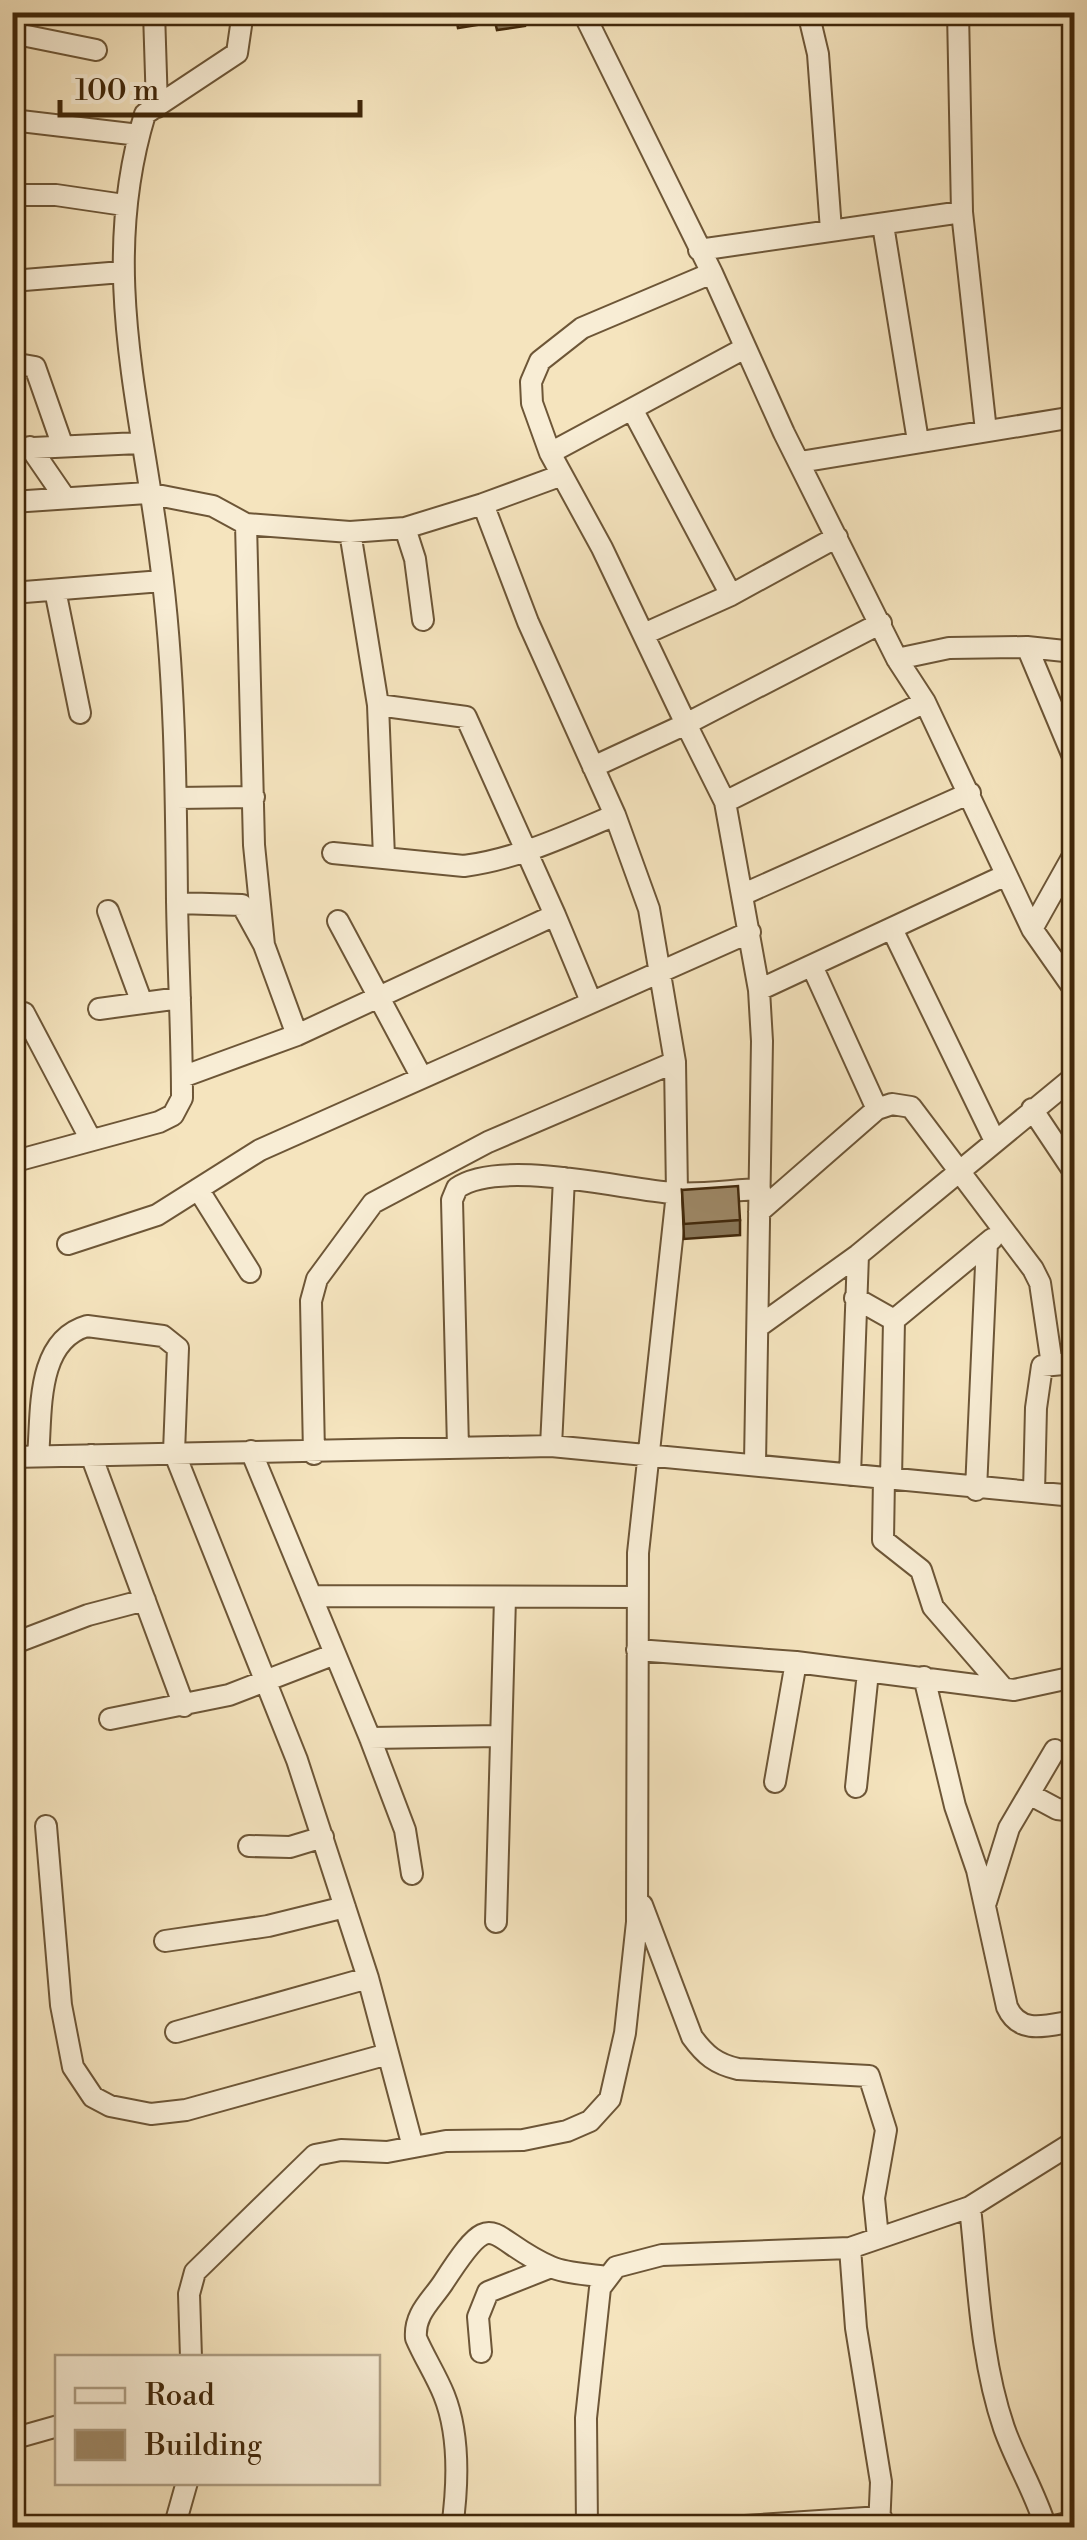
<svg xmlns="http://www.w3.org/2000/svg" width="1087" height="2540" viewBox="0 0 1087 2540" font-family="'Libre Bodoni',serif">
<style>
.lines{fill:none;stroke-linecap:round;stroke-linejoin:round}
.minor-casing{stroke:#6d5637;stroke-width:24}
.minor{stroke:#f8edd5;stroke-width:20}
.wall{fill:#887659;stroke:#40270a;stroke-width:2.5}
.building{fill:#9e8968;stroke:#40270a;stroke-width:2.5}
</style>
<rect width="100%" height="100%" fill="#f5e4be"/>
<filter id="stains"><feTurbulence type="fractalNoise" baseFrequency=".002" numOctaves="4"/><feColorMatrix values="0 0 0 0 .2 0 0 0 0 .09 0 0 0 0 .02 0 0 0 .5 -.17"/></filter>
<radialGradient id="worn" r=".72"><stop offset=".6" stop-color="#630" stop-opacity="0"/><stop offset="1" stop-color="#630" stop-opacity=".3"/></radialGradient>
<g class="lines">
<g class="minor-casing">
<path id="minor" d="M154,12L157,107
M583,12L712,273L784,433L897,659L925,702L1032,929L1074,989
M808,12L818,54L831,230
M958,12L962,212L986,431
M12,33L96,50
M12,120L139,135
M12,195H56L124,205
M883,225L918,441
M699,250L962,212
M712,273L582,328L540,361L531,382L532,403L550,453L602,548L686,724L881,623
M12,281L122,272
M12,363L35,367L62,444
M632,409L731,595
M30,447L63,495
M12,449L139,443
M550,453L745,348
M800,462L1074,417
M12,502L147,493L213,506L246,524L350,532L405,528L483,504L528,622L615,815L649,909L675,1062L677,1193L638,1553L637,1922L625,2033L610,2099L590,2121L567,2131L523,2140L446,2141L387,2152L341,2150L315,2155L195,2272L189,2294L191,2358
M483,504L562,475
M246,524L254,845L264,945
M405,528L415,559L423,620
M350,532L378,705
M55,590L80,713
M12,593L162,581
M644,634L731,595L837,537
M1074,652L1027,647L1074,759
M897,659L949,648L1027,647
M593,767L686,724L725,802L759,990L762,1041L755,1463
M176,798L254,797
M725,802L925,702
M333,853L464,866C517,859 566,836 615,815
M744,894L970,793
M177,903L242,905L264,945L297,1035
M108,911L142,1003
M555,915L590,999
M338,921L421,1076
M892,929L995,1141
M1032,929L1074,854
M812,966L877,1109
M759,990L1006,875
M99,1009L180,998
M24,1013L91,1140
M182,1077L297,1035L555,915L466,717L378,705L384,857
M1032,1109L1074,1172
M12,1162L159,1122L173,1115L182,1098C182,1032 178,966 177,900C176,787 175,670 160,558C141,405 98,268 145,114L237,53L243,12
M198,1189L250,1272
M759,1212L877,1109L892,1104L911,1107L1033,1269L1040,1283L1052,1365
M68,1244L157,1215L260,1150L750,932
M855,1298L894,1320L992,1239
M758,1327L858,1255L1074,1077
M551,1446L564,1178
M458,1448L452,1200L457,1188C500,1158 621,1189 673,1193C701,1195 732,1190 760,1189
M251,1451L370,1738L405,1830L412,1874
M314,1454L311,1301L317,1279L373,1203L488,1142L675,1062
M91,1455L184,1706
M38,1456C42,1414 35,1341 87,1326L163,1336L178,1348L174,1452L297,1760L368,1978L413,2147
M12,1457L551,1446L1074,1496
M850,1475L858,1255
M884,1478L883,1540L921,1570L933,1607L1004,1689
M891,1479L894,1320
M976,1490L987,1243
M1034,1492L1036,1408L1042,1366L1074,1363
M311,1596L637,1597
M12,1644L88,1615L145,1600
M637,1650L796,1662L1014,1690L1074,1677
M924,1677L955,1806L977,1870L1007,2007C1020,2036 1048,2025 1074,2021
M110,1719L229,1695L335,1654
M370,1738L500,1736
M775,1782L796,1662
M856,1787L868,1672
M1029,1794L1057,1809L1074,1811
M46,1826L61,2005L73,2067L93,2097L110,2106L151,2114L186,2110L388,2054
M249,1846L290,1847L323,1837
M986,1902L1009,1828L1055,1750
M642,1905L692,2037C705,2055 716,2064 738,2069L869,2076L886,2130L874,2198L878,2238
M496,1922L505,1598
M165,1941L268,1926L345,1907
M176,2032L368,1978
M970,2207C978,2279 980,2358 1004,2428C1016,2462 1035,2492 1046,2528
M850,2248L856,2328L881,2482L879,2528
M481,2352L478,2317L488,2292L551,2267
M12,2439L58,2426
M174,2528L187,2482
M452,2528C458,2485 460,2435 444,2395C436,2375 424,2357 416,2338C414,2314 431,2301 443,2283C496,2201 485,2238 551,2267C567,2274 589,2274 606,2277
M587,2528L586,2418L600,2288L616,2267L662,2255L850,2248L970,2207L1074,2142
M713,2528L881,2517
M1047,2528L1074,2521"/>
</g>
<use href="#minor" class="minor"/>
</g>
<path class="wall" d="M455,12H525V26L497,30L495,22L458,28Z
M682,1190L740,1220V1235L684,1239Z"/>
<path class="building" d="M496,12H517L497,16Z
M738,1186L740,1220L684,1224L682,1190Z"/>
<rect width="1087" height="2540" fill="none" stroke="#f5e4be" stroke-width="50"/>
<rect x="15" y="15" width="1057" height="2510" fill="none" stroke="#40270a" stroke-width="5"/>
<rect x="25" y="25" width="1037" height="2490" fill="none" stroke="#40270a" stroke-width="2.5"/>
<rect x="55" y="2355" width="325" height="130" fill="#f8edd5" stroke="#ae9e84" stroke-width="2.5"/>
<rect x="75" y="2388" width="50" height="15" fill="#f8edd5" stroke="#ae9e84" stroke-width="2.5"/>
<text x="145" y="2405" font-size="30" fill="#40270a">Road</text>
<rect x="75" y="2430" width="50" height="30" fill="#9e8968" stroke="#ae9e84" stroke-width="2.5"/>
<text x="145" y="2455" font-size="30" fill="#40270a">Building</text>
<path d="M60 100v15h300v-15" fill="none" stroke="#40270a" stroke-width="5"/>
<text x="75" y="100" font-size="30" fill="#40270a" stroke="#f8edd5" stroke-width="8" paint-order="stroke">100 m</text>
<rect width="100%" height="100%" filter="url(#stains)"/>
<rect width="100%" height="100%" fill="url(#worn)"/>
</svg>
